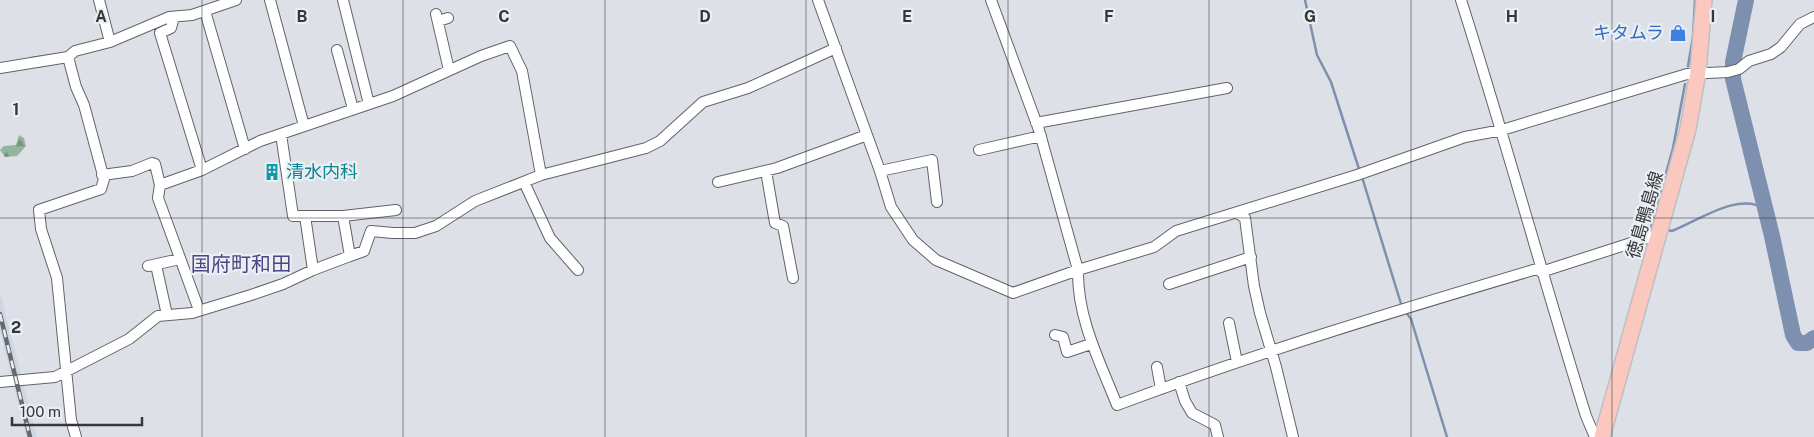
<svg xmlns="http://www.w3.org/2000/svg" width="1814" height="437" viewBox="0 0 1814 437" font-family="'Public Sans','Noto Sans JP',sans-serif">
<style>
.built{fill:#ced7e3}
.forest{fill:url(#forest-firs)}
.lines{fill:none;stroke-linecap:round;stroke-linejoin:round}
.stream{stroke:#7e90b0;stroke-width:2.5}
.river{stroke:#7e90b0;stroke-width:16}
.minor-casing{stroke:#606469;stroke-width:12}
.primary-casing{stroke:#bebfc0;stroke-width:18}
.minor{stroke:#fff;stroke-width:10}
.primary{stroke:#fbc8c0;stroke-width:15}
.rail-casing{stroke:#67696c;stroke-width:4.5}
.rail{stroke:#eaeff4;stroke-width:2.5;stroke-dasharray:8;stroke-linecap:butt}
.grid{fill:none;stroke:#353739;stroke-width:1;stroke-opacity:0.55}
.labels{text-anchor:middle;stroke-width:4.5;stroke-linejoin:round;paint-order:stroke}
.shop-label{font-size:18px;fill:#366cbe;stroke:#eaeff4;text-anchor:end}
.culture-label{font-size:18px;fill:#0d838f;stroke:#eaeff4;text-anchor:start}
.street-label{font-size:18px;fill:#353739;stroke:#eaeff4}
.quarter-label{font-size:20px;fill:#4c4583;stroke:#eaeff4}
.grid-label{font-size:16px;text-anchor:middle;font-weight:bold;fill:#353739;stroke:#eaeff4;stroke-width:4.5;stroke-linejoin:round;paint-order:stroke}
</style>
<defs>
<pattern id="forest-firs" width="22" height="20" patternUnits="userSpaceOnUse" patternTransform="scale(1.25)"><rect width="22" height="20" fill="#92b59c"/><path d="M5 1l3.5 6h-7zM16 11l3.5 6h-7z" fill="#789480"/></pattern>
</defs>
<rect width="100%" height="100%" fill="#dde1e7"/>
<path class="built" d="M0,292L37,437H26L0,331Z"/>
<path class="forest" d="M19,135L24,138L26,146L17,156L5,157L0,150L4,146L16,145Z"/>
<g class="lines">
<path class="stream" d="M1305,0L1317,55L1331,82L1359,169
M31,58L67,53
M1688,66L1693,37L1695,0
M1362,177L1402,307
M1653,227H1651L1673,148L1685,84
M1668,230L1672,231C1698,221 1739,191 1765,209
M1405,311L1411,319L1447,437"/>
<path class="river" d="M1746,0L1733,62V79L1772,236L1793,335L1798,343H1807L1814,338"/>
<g class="minor-casing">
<path id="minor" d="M99,0L110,42
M270,0L304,126
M343,0L369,104
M818,0L880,171L891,207L913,240L936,260L1013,293L1078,270C1077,318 1100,362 1117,405C1256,353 1398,310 1540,268
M991,0L1039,130L1078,270L1154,247L1176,231L1357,175L1465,137L1502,130L1687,74L1728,72L1739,69L1749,61L1771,54L1781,47L1800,24L1814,17
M1461,0C1505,138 1543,278 1586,416L1595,437
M205,11L245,149
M436,14L449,70
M174,17L171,28L160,33L202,170L260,141L393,96L481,56L510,46L522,71L541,175
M438,21L448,18
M337,50L353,109
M68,57L76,87L84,105L104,179L101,189L39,210L41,229L57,278L71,420L76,437
M0,68L68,57L75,51L110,42L169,17L192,15L236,0
M1036,123L1227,88
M281,134L293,216H305L313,270L350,256L343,216H305
M979,150L1041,136
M766,171L775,223L783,226L793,278
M880,171L932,160L937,202
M102,175L132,171L152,163L155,164L160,185L202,170
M524,182L550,238L578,270
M718,182L777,168L867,135
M160,185L158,198L199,310
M1237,213L1245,218L1254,286L1260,313L1276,367L1293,437
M343,216L396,210
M350,256L364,251L371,231L393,233H415L436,226L475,201L541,175L646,148L660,141L703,102L748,88L836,48
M156,265L167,315
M148,266L180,259
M1541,272L1659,234
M1169,284L1251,257
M1229,323L1237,362
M1055,335L1063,337L1067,352L1091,344
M1157,367L1161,389
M0,382L55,377L129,339L158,316L192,313L251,295L283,284L313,270
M1179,382L1185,401L1192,413L1215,425L1218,437"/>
</g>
<g class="primary-casing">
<path id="primary" d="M1602,437L1688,129L1698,72L1704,0"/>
</g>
<use href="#minor" class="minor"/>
<use href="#primary" class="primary"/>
<g class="rail-casing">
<path id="rail" d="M0,314L30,437"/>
</g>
<use href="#rail" class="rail"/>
</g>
<path class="grid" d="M202,0V437M403,0V437M605,0V437M806,0V437M1008,0V437M1209,0V437M1411,0V437M1612,0V437M0,218H1814"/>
<defs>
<g id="shop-bare" transform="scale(1.35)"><path d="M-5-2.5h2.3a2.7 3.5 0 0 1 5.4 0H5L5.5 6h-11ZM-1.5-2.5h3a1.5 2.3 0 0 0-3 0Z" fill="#3f7fe0" stroke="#eaeff4" stroke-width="2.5" paint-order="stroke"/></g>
<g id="building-bare" transform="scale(1.35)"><path d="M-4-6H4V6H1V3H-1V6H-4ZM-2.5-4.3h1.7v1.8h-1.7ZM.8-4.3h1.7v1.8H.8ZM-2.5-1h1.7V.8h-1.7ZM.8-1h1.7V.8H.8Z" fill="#0f9aa8" stroke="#eaeff4" stroke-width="2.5" paint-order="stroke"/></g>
</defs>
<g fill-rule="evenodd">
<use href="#shop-bare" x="1678" y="33"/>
<use href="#building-bare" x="272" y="172"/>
</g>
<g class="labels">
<g class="shop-label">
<text x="1664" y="39">キタムラ</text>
</g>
<g class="culture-label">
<text x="286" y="178">清水内科</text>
</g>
<g class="street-label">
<text transform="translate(1645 215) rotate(-74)" y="6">徳島鴨島線</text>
</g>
<g class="quarter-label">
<text x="241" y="271">国府町和田</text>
</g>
</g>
<g class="grid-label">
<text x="101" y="22">A</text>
<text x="302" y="22">B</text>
<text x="504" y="22">C</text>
<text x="705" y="22">D</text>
<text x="907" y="22">E</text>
<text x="1109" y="22">F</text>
<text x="1310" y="22">G</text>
<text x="1512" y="22">H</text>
<text x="1713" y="22">I</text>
<text x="16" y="115">1</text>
<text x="16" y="333">2</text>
</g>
<path d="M12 417v8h130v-8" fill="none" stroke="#353739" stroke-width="2.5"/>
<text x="20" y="417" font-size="15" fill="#353739" stroke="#eaeff4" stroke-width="4" paint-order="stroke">100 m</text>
</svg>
